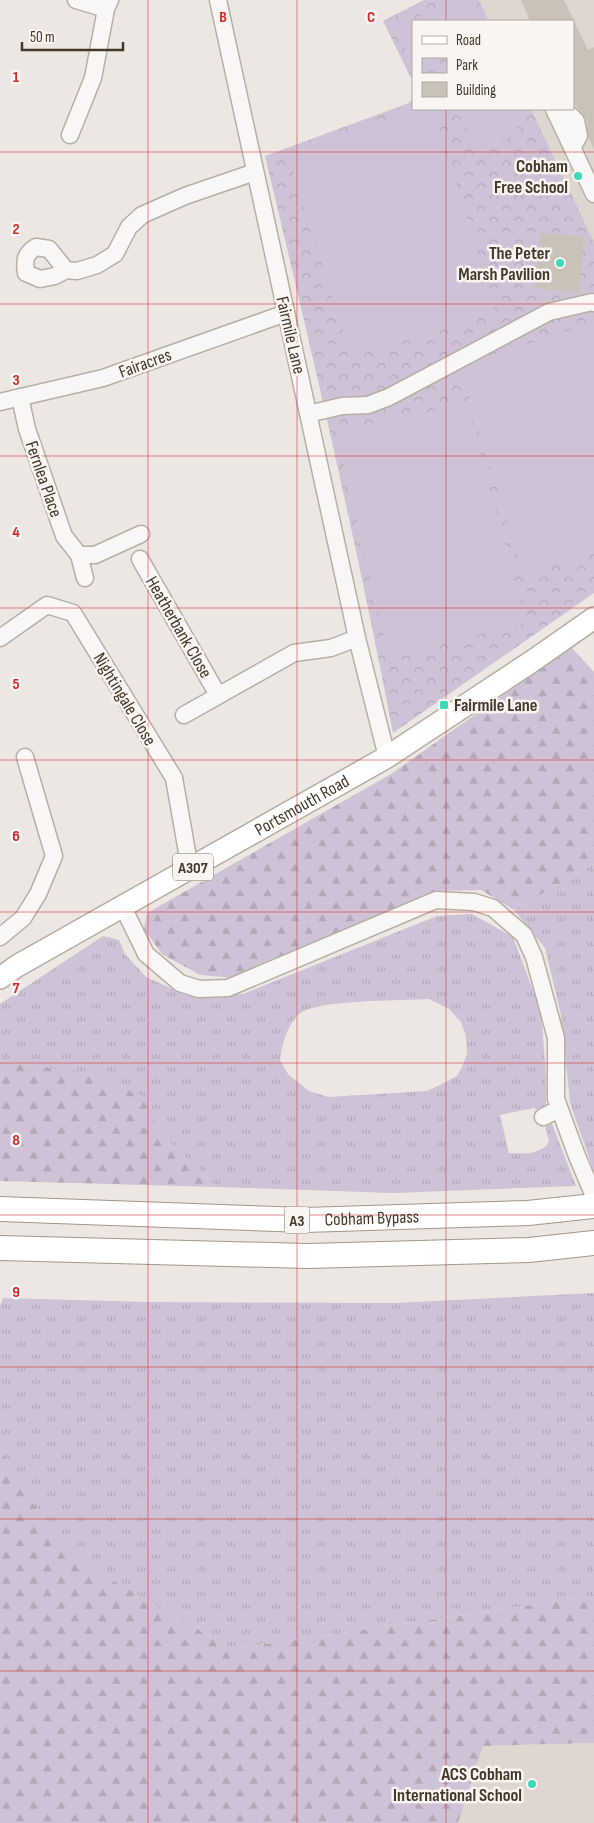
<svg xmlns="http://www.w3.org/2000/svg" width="594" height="1823" viewBox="0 0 594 1823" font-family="'Sofia Sans Condensed',sans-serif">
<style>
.built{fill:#ded7d0}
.grass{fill:url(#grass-tufts);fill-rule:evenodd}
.forest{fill:url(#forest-firs)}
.park{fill:url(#park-crowns)}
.pitch{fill:#d0c2d6}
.building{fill:#cac1b9}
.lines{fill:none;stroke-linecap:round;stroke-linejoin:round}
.minor-casing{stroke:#b7afa6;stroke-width:19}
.major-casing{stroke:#b8ada0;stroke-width:24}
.highway-casing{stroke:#a49688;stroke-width:26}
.minor{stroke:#f9f7f5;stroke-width:16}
.major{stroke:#fff;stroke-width:21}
.highway{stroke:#fff;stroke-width:24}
.grid{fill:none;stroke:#d62828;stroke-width:1;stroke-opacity:0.55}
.poi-dot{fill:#3ddab6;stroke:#f9f5f2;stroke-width:2}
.labels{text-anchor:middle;stroke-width:5;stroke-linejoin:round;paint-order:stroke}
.shield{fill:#f9f5f2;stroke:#7b7165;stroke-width:1}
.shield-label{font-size:16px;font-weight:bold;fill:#453828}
.poi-label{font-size:18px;font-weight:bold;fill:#453828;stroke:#f9f5f2;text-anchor:end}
.street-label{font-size:18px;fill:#453828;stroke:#f9f5f2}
.grid-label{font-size:16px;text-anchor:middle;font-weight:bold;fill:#d62828;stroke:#f9f5f2;stroke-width:5;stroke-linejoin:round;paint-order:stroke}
</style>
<defs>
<pattern id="grass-tufts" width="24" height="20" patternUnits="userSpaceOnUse" patternTransform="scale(1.25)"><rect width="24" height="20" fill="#d0c2d6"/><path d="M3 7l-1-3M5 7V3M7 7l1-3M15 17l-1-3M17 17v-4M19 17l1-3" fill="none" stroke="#b4a7b8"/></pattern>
<pattern id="forest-firs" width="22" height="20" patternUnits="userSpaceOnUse" patternTransform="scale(1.25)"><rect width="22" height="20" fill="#d0c2d6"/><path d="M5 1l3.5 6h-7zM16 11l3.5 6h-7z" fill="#b4a7b8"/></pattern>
<pattern id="park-crowns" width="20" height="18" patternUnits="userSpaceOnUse" patternTransform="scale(1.25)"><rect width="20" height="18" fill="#d0c2d6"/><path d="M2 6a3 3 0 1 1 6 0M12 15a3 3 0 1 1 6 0" fill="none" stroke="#b4a7b8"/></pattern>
</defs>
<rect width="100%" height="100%" fill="#ece7e2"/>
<path class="built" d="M479,0H594V242L531,109H573V21H489Z
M594,1743V1823H458L483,1746Z"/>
<path class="grass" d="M594,864V1172L570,1103L561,1015L545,948L514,910Z
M472,914L513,937L541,1012L546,1073V1108L576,1186L394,1193L217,1187L163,1136L32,1066L0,1060V1004L103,936L119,940L125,954L146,977L186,995L243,994L437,916ZM429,999L449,1009L461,1022L466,1036L467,1054L462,1067L457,1076L444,1083L427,1091L328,1097L309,1091L288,1074L280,1060C282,1044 287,1026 299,1014C317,999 403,1001 429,999ZM534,1108L542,1112L549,1142C539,1156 524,1153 509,1153L500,1115Z
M594,1293V1596L232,1649L61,1551L0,1448V1306L3,1298L148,1302L394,1303Z"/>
<path class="forest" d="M571,647L594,672V864L514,910L481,890L433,891L235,978L200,975L162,954L144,929L147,913L391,774Z
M0,1060L32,1066L76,1071L143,1096L163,1136L217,1187L0,1181Z
M0,1448L62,1551L232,1649L594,1596V1743L483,1746L458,1823H0Z"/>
<path class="park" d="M424,0H479L489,21H413V82L383,21Z
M413,99V109H531L594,242V593L393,733C356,539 311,348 265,156L409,103Z"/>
<path class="pitch" d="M453,0H466L476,21H413V65L394,28Z
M425,109H433L496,312L352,357L287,152Z
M459,109H508L520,132L480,153Z
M594,323V553L529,573L522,570L461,370L464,364Z
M467,404L526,622L389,658L336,431Z"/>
<path class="building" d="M521,0H564L588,50L594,47V149L588,137L586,119L573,102V21H530Z
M541,233L584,237L579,292L536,288Z"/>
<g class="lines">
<g class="minor-casing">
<path id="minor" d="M76,0L106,9
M218,0L357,638L387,757
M554,109L594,194
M556,114H569L576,121L579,136L572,148
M70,135L93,78L106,9L110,0
M66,270L49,249L36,247C25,254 24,260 26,273L40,279L55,276L66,270L77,271L97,265L115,254L129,227L142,215L185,196L255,172
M20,397L27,429L64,536L79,555H95L141,534
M0,402L103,378L286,313
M308,414L342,406L368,405L389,397L549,312L592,302L594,303
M79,555L85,578
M140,559L218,695
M0,638L47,605L73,613L174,778L190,869
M184,715L294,653L331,648L357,638
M123,907L146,954L180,983L199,989L228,988L436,900L474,902L493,908L524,935L534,957L556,1038V1099L577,1156L594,1196
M0,937L23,918L38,894L54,856L25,757
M543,1117L559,1109"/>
</g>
<g class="major-casing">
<g id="major">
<path id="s1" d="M0,978L17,966L387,757L531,662L594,618"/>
</g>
</g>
<g class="highway-casing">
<g id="highway">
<path id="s2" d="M0,1209L305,1220L528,1213L594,1206"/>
<path d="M0,1248L308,1256L529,1250L594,1243"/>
</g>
</g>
<use href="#minor" class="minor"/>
<use href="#major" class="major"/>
<use href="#highway" class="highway"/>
</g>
<path class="grid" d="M148,0V1823M297,0V1823M446,0V21M446,109V1823M0,152H594M0,304H594M0,456H594M0,608H594M0,760H594M0,912H594M0,1063H594M0,1215H594M0,1367H594M0,1519H594M0,1671H594"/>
<g class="poi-dot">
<circle cx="578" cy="176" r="5"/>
<circle cx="560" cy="263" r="5"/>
<rect x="439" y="700" width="10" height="10" rx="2.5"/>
<circle cx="532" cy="1784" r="5"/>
</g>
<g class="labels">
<g class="shield">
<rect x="173" y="853.5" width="40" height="27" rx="4"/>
<rect x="284.5" y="1206.5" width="25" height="27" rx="4"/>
</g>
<g class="shield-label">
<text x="193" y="873">A307</text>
<text x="297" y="1226">A3</text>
</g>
<g class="poi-label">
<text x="568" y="172">Cobham<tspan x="568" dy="21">Free School</tspan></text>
<text x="550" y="259">The Peter<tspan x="550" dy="21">Marsh Pavilion</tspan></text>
<text x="454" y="711" text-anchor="start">Fairmile Lane</text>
<text x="522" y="1780">ACS Cobham<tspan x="522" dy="21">International School</tspan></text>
</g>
<g class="street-label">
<text transform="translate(291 335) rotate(77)" y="6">Fairmile Lane</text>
<text transform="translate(145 363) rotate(-20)" y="6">Fairacres</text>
<text transform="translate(44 479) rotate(71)" y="6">Fernlea Place</text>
<text transform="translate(179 627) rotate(60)" y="6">Heatherbank Close</text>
<text transform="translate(125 699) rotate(59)" y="6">Nightingale Close</text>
<text dy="6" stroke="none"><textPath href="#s1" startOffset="348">Portsmouth Road</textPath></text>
<text dy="6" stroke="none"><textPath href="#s2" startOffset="372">Cobham Bypass</textPath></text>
</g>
</g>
<g class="grid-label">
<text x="223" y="22">B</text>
<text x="371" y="22">C</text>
<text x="16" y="82">1</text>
<text x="16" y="234">2</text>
<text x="16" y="385">3</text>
<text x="16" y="537">4</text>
<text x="16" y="689">5</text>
<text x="16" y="841">6</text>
<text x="16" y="993">7</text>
<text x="16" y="1145">8</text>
<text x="16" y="1297">9</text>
</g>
<rect x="412" y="20" width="162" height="90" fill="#f9f5f2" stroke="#b1a9a1"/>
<rect x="422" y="36" width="25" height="8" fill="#ffffff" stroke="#b1a9a1"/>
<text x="456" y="45" font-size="15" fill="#453828">Road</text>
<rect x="422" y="58" width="25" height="15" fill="url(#park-crowns)" stroke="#b1a9a1"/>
<text x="456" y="70" font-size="15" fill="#453828">Park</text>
<rect x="422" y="82" width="25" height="15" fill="#cac1b9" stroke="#b1a9a1"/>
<text x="456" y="95" font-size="15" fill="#453828">Building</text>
<path d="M22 42v8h101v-8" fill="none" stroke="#453828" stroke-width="2.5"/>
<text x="30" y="42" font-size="15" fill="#453828" stroke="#f9f5f2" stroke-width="4" paint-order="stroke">50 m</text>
</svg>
